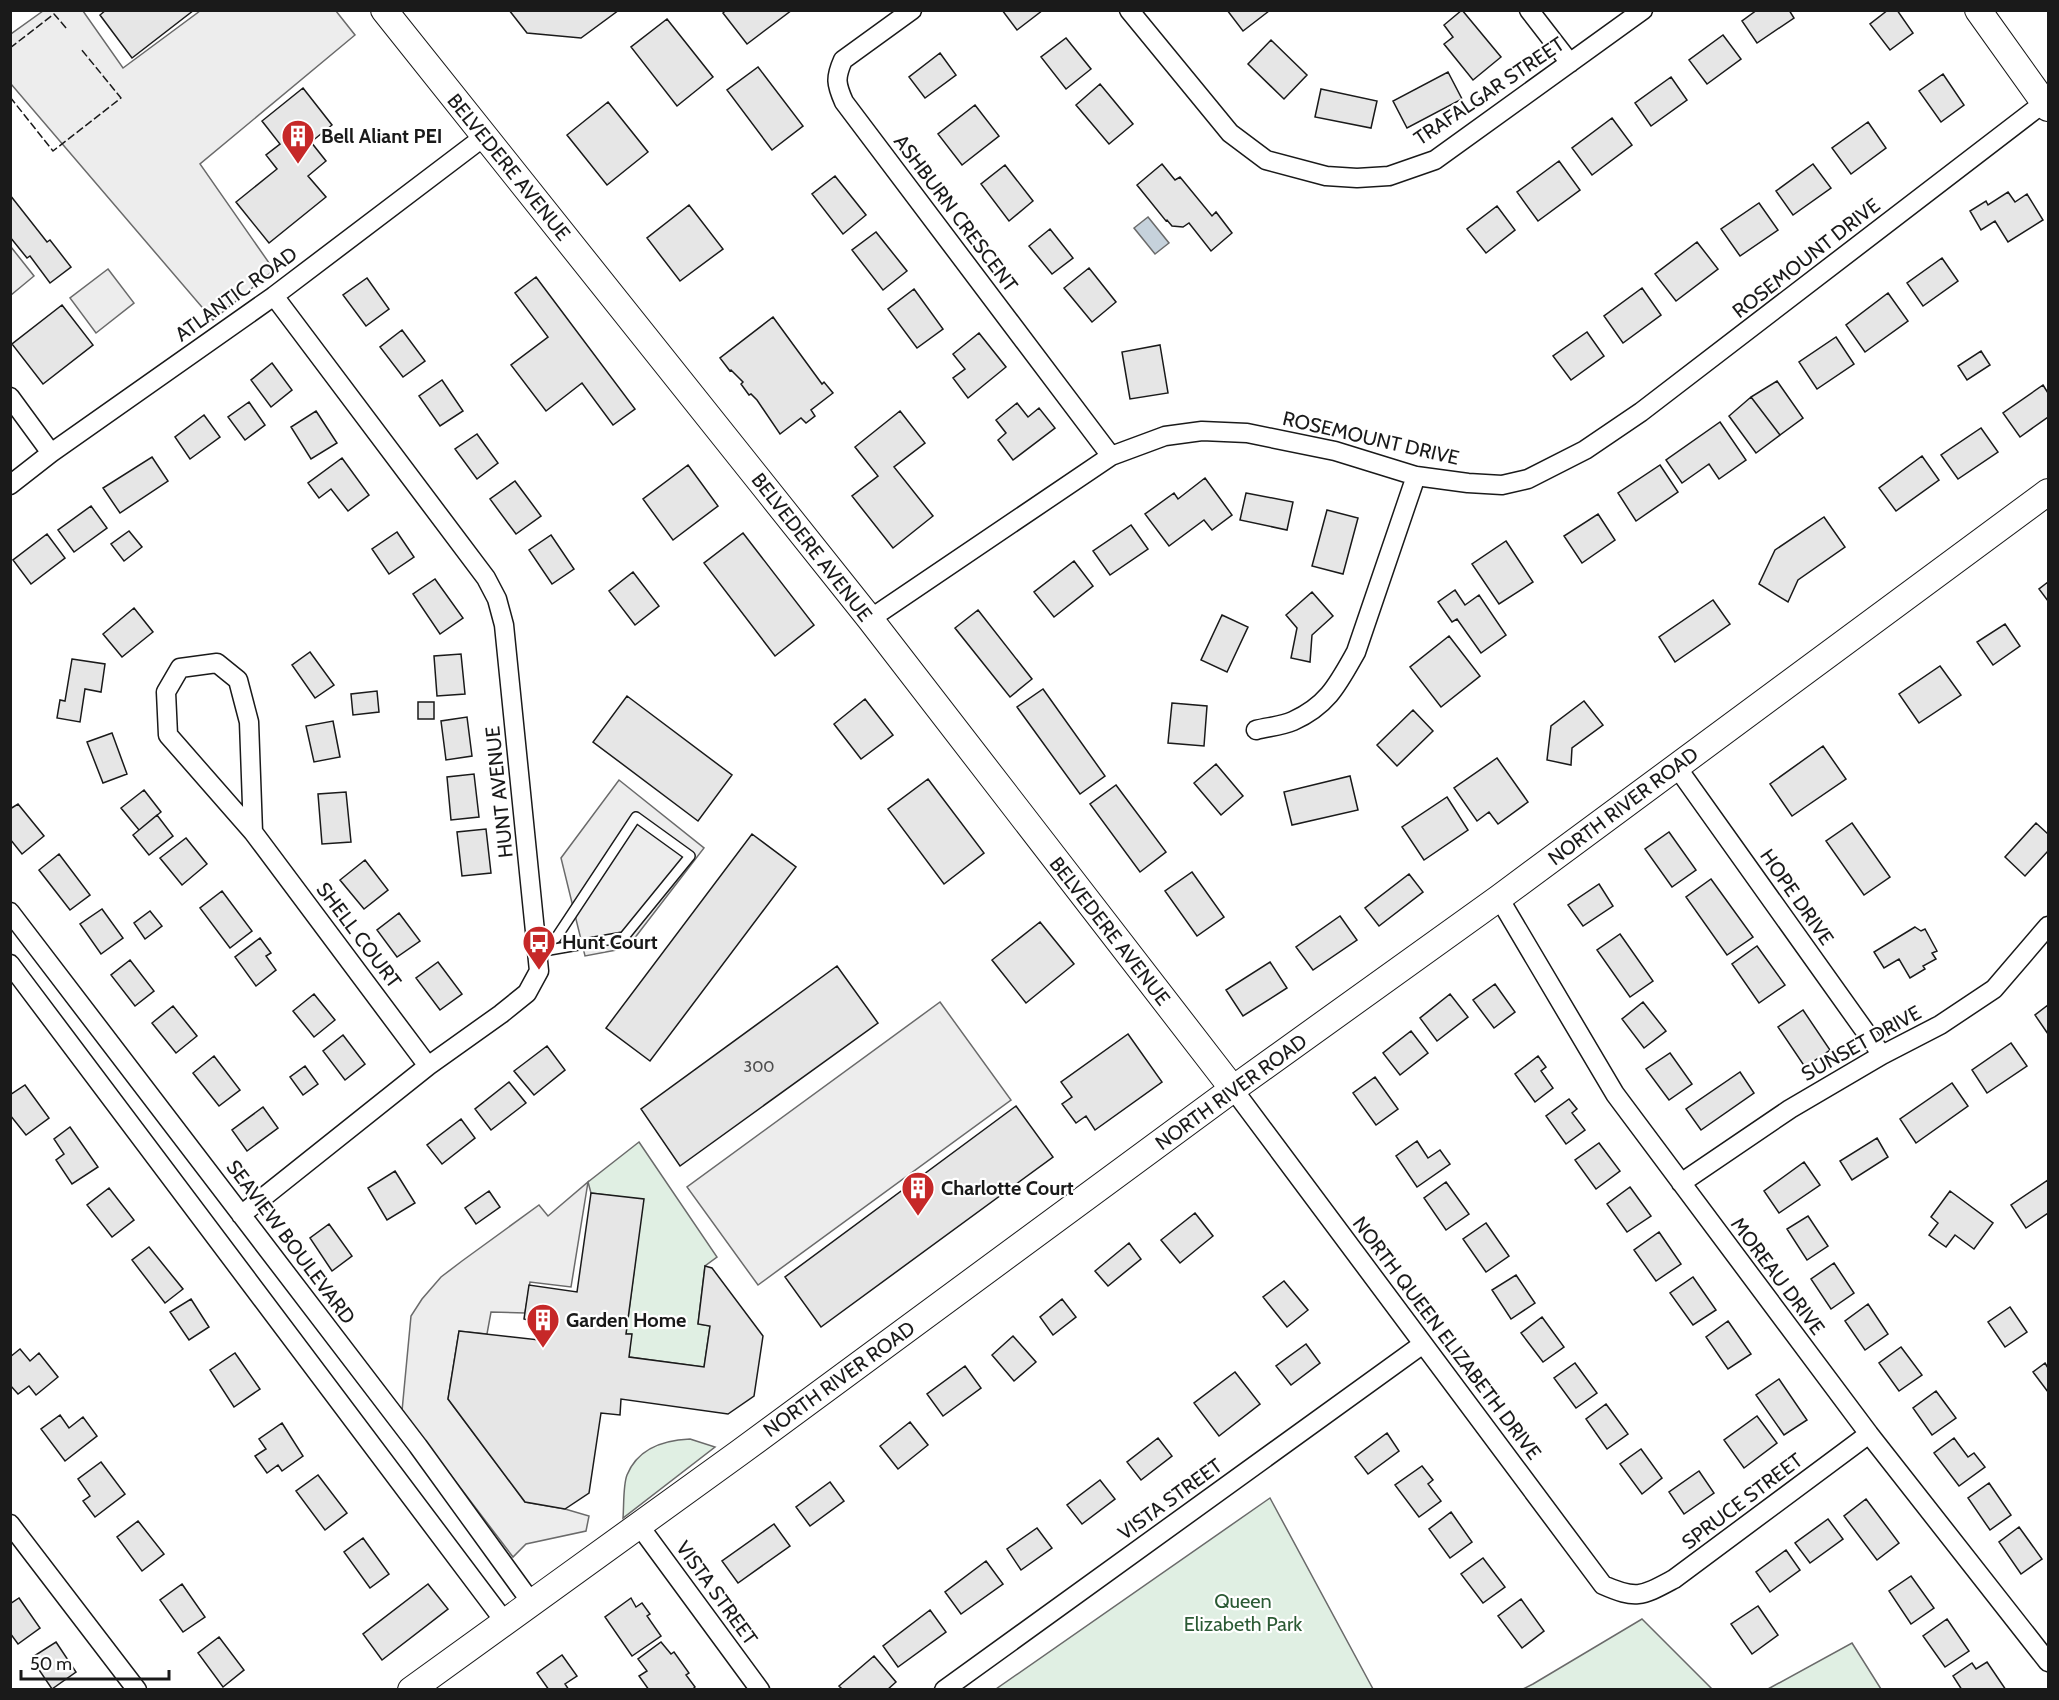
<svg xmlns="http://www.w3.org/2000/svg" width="2059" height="1700" viewBox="0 0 2059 1700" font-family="Cabin,sans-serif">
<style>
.green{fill:#e0efe3;stroke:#6a6a6a;stroke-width:1.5}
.parking{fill:#ededed;stroke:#6a6a6a;stroke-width:1.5}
.water{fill:#c6d2dc;stroke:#6a6a6a;stroke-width:1.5}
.building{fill:#e6e6e6;stroke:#1a1a1a;stroke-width:1.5}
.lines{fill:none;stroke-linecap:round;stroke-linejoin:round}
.lane-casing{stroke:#1a1a1a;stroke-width:12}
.street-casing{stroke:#1a1a1a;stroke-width:21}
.secondary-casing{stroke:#1a1a1a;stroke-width:28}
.lane{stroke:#fff;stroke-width:9}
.street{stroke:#fff;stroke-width:18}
.secondary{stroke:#fff;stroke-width:26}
.fence{stroke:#1a1a1a;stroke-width:1.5;stroke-dasharray:8 3;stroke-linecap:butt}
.labels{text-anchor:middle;stroke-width:4.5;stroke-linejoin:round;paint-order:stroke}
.number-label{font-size:16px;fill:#4d4d4d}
.street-label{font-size:20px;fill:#1a1a1a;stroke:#fff}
.poi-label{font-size:20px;font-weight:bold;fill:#1a1a1a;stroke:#fff;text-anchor:start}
.park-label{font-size:20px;fill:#2b5a34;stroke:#fff}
</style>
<rect width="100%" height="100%" fill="#fff"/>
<path class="green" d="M639,1142L717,1257L705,1266L698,1324L710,1326L704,1367L629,1357L631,1334H626L643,1200L591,1193L588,1182Z
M690,1439L715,1447L623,1518C624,1506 623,1485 627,1475C638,1448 665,1440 690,1439Z
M1270,1498L1373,1689H996Z
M1642,1619L1712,1689H1523L1533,1684Z
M1852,1643L1881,1689H1768Z"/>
<path class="parking" d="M43,11H83L123,68L200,11H336L355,35L200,164L274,270L213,320L11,84V34Z
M11,247L34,276L11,295H10Z
M108,269L134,303L96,333L70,298Z
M619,780L704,848L627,948L585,956L561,858Z
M940,1002L1011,1100L758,1285L687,1187Z
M588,1182L571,1287L530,1282L525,1313L491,1312L487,1334L459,1331L448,1399L525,1502L565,1509L589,1516L586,1531L526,1544L513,1557L402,1411L411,1316L422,1299L441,1277L462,1261L539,1205L548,1216Z"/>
<path class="water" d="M1148,217L1169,243L1155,254L1134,228Z"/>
<path class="building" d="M106,10H194L132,58L100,15Z
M509,10H619L581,38L527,33Z
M726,10H792L747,44L723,13Z
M1002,10H1043L1017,30Z
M1227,10H1268L1269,11L1243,31Z
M1462,10L1501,57L1473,80L1444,44L1453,37L1444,25Z
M1757,10H1789L1794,18L1757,43L1742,21Z
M1888,10H1897L1913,33L1890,50L1870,24Z
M667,19L713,77L677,106L631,47Z
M1723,35L1741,59L1707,84L1689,60Z
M1066,38L1091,69L1066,89L1041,57Z
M1271,40L1307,75L1284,99L1248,64Z
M940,53L956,75L925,98L909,77Z
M758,67L803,126L772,150L727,90Z
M1448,72L1462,99L1407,128L1393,101Z
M1943,74L1964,105L1941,122L1919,91Z
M1671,77L1687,100L1651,126L1635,103Z
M1100,84L1133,124L1109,144L1076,105Z
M303,88L332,125L311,142L326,161L308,176L326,197L269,243L236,202L277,169L266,155L280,144L262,121Z
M1321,89L1377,101L1371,128L1315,117Z
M608,102L648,152L607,185L567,135Z
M975,105L999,136L962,165L938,134Z
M1612,118L1632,145L1592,175L1572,148Z
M1868,122L1886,148L1851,174L1832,148Z
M1559,161L1580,190L1538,221L1517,192Z
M1162,164L1175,180L1180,177L1212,216L1216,212L1232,233L1211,251L1189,223L1183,227L1172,226L1167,220L1166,221L1137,185Z
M1813,164L1831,188L1793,215L1776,191Z
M1005,165L1033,201L1009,221L981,184Z
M835,176L866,215L843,234L812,194Z
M2008,192L2015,202L2027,194L2043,220L2008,242L1995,221L1981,230L1970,211L1986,201L1988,205Z
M10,195L47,242L50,240L71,267L50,283L30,256L27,258L10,237Z
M1759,203L1778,230L1740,256L1721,229Z
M689,205L723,249L680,281L647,238Z
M1497,206L1515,230L1486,253L1467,229Z
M1050,229L1073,258L1052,274L1029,246Z
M876,232L907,271L883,290L852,250Z
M1697,242L1718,269L1676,301L1655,274Z
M1942,258L1958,281L1923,306L1907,283Z
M1089,268L1116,302L1092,322L1064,288Z
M536,277L635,409L613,425L582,383L546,411L511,365L548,337L515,293Z
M367,278L389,309L366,326L343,295Z
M1642,288L1661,315L1623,343L1604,316Z
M914,289L943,329L917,348L888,309Z
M1888,293L1908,321L1865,352L1846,325Z
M62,305L93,345L43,384L12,344Z
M773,317L822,384L824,382L833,393L811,410L815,416L806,423L801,418L780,434L757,400L751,394L749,395L741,384L743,382L731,370L730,371L720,358Z
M402,330L425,361L403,377L380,347Z
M1587,332L1604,356L1571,380L1553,356Z
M979,333L1006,367L968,398L953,378L965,369L953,354Z
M1836,337L1854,364L1817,389L1799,362Z
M1160,345L1168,393L1130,399L1122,352Z
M1981,351L1990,365L1967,380L1958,366Z
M272,363L292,390L271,407L251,380Z
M442,380L463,411L440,426L419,396Z
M1777,381L1803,418L1780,435L1751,397Z
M2043,385L2048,393V417L2020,437L2003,413Z
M1751,397L1780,435L1756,453L1729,416Z
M249,402L265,425L245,440L228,417Z
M1017,403L1028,417L1039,408L1055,428L1013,460L998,440L1006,433L996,420Z
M316,411L337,443L311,459L291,427Z
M900,411L925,443L894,467L933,516L893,548L852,496L878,476L855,447Z
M204,415L220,437L190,459L175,437Z
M1720,422L1746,460L1719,479L1709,464L1682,483L1666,460Z
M1981,428L1998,452L1958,479L1941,455Z
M477,434L498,463L477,479L455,449Z
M1922,456L1939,480L1896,511L1879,488Z
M152,457L168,481L120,513L103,488Z
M342,458L369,495L348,511L331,489L319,498L308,483Z
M688,465L718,506L673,540L643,499Z
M1660,465L1678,492L1636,521L1618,493Z
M1205,478L1232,515L1212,530L1204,520L1169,546L1145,514L1174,493L1178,499Z
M515,481L541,516L516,534L490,499Z
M1246,493L1293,502L1287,530L1240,520Z
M91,506L107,528L74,552L58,530Z
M1327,510L1358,518L1343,574L1312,566Z
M1598,514L1615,540L1582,563L1564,536Z
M1824,517L1845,547L1798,580L1788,602L1759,584L1775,550Z
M1131,525L1148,549L1110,575L1093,551Z
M129,531L142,547L124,561L111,544Z
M397,532L414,557L389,574L372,549Z
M743,533L814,625L775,656L704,563Z
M47,534L65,558L31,584L13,560Z
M551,535L574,569L552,584L529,550Z
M1506,541L1533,582L1499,604L1472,564Z
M1074,561L1093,586L1054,617L1034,592Z
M633,572L659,606L635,625L609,591Z
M435,579L463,618L440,634L413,594Z
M2048,582V601L2039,589Z
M1455,590L1465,605L1479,595L1506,635L1481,653L1457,619L1452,622L1438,602Z
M1312,592L1333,616L1312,635L1310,662L1291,658L1297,628L1286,615Z
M1713,600L1730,624L1675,662L1659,637Z
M134,608L153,632L122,657L103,634Z
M978,610L1032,679L1010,697L955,628Z
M1222,615L1248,627L1227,672L1201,660Z
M2005,624L2020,646L1993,665L1977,642Z
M1449,636L1480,676L1441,707L1410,667Z
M310,652L334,685L315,698L292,665Z
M461,654L465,694L437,696L434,656Z
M72,659L105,664L101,692L85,689L80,722L57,718L60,700L65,701Z
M1940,666L1961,695L1919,723L1899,694Z
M1043,689L1105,776L1080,794L1017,707Z
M377,691L379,712L353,715L351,694Z
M627,696L732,775L698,821L593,742Z
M865,699L893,735L861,759L834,724Z
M1584,701L1603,725L1572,748L1571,765L1547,760L1551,726Z
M418,702H434V719H418Z
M1172,703L1207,706L1204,746L1168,743Z
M1413,710L1433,731L1397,766L1377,745Z
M467,717L472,756L446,760L441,721Z
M333,721L340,757L314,762L306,726Z
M112,733L127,774L103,783L87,742Z
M1823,746L1846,779L1792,816L1770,784Z
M1497,758L1528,802L1498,824L1489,812L1477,821L1454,788Z
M1216,764L1243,796L1221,815L1194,783Z
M474,774L479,817L451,820L447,777Z
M1350,776L1358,810L1292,825L1284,792Z
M928,779L984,853L944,884L888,809Z
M1116,785L1166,852L1140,872L1090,804Z
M144,790L161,812L139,830L121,808Z
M346,792L351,842L322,844L318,794Z
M1447,797L1468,830L1424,860L1402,827Z
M18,804L44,836L22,854L10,839V809Z
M157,815L173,836L149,855L133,835Z
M1852,823L1890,877L1864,895L1826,841Z
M2036,823L2048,834V851L2025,876L2005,857Z
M486,829L491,873L462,876L457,832Z
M1669,832L1696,870L1672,887L1645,849Z
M752,834L796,867L650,1061L606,1028Z
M186,838L207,864L182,885L160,858Z
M59,854L90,895L70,910L39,870Z
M365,860L388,890L364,909L340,880Z
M1192,872L1224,917L1197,936L1165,891Z
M1409,874L1423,892L1379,926L1365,908Z
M1711,879L1753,937L1727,955L1686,897Z
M1599,884L1613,906L1583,926L1568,905Z
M222,891L252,931L230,948L200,908Z
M102,909L123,938L101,954L80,924Z
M150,911L162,926L145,939L134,923Z
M399,913L420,941L397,957L377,930Z
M1340,916L1357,940L1313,970L1296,947Z
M1040,922L1074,964L1026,1003L992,960Z
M1915,927L1921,931L1925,929L1937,951L1932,953L1936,959L1923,966L1925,969L1910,978L1899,959L1884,968L1874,952Z
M1620,934L1653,981L1630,997L1597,950Z
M260,938L271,953L266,956L276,970L256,986L235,957Z
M1757,946L1785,985L1759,1003L1732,964Z
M130,960L154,991L135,1006L111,975Z
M438,962L462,994L440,1010L416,978Z
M1270,962L1287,988L1243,1016L1226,990Z
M837,966L878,1023L680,1166L641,1109Z
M1495,984L1515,1012L1494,1028L1473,1000Z
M314,994L335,1020L314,1037L293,1011Z
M1450,994L1468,1017L1437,1041L1420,1018Z
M1643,1002L1666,1031L1644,1048L1622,1019Z
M2048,1005V1034L2035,1015Z
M173,1006L197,1036L176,1053L152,1023Z
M1803,1010L1830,1050L1805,1067L1778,1027Z
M1411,1031L1428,1053L1400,1075L1383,1053Z
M1128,1034L1162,1082L1095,1130L1086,1116L1076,1123L1062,1104L1072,1097L1061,1082Z
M343,1035L365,1064L345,1080L323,1051Z
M2011,1043L2027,1066L1987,1093L1972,1070Z
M547,1046L565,1070L534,1095L514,1071Z
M1670,1053L1692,1084L1669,1100L1646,1069Z
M214,1056L240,1090L219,1106L193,1073Z
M1538,1056L1546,1067L1541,1071L1553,1088L1535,1102L1515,1074Z
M305,1066L318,1084L303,1095L290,1077Z
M1740,1072L1754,1093L1701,1130L1686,1109Z
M1375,1077L1398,1109L1376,1125L1353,1093Z
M509,1082L526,1103L491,1130L475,1109Z
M1952,1083L1968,1106L1916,1143L1900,1119Z
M25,1085L49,1118L26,1135L10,1115V1095Z
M1569,1099L1577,1109L1572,1113L1585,1130L1566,1144L1546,1116Z
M1016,1106L1053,1157L821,1327L785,1277Z
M263,1107L278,1128L247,1151L232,1130Z
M461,1119L475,1138L442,1164L427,1145Z
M70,1127L98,1167L72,1184L56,1160L64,1154L54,1139Z
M1877,1138L1888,1157L1852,1180L1840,1161Z
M1417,1141L1428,1158L1440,1150L1450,1164L1417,1187L1396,1156Z
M1599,1143L1620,1171L1596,1189L1575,1160Z
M1804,1162L1820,1185L1779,1213L1764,1191Z
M395,1171L415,1203L387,1220L368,1188Z
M2048,1180V1213L2026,1228L2011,1205Z
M1446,1182L1469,1214L1446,1230L1424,1198Z
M1630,1187L1651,1216L1627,1232L1607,1204Z
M109,1188L134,1220L112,1237L87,1205Z
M489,1191L500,1207L476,1224L465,1208Z
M1950,1191L1993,1223L1974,1249L1955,1235L1946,1247L1929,1235L1938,1223L1931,1217Z
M591,1193L644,1199L626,1334H632L629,1357L704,1367L710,1326L698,1324L705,1266L712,1268L763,1336L754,1396L728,1414L621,1399L620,1415L601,1413L589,1493L565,1509L525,1502L448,1399L459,1331L539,1340L542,1324L524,1319L529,1285L577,1292Z
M1195,1213L1213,1236L1180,1263L1161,1240Z
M1808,1216L1828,1246L1807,1260L1787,1229Z
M1486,1223L1509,1256L1486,1272L1463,1239Z
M329,1224L352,1256L332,1271L310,1238Z
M1659,1232L1681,1264L1656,1281L1634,1250Z
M1129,1243L1141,1259L1108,1286L1095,1271Z
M149,1247L183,1289L165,1303L132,1260Z
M1834,1263L1854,1293L1831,1309L1811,1279Z
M1516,1275L1535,1303L1511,1319L1492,1290Z
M1693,1277L1716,1310L1693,1325L1670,1293Z
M1284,1281L1308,1310L1287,1327L1263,1297Z
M191,1299L209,1327L189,1340L170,1312Z
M1062,1299L1076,1317L1053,1335L1040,1317Z
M1868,1304L1888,1334L1865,1350L1845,1321Z
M2010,1307L2027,1332L2005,1347L1988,1322Z
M1542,1317L1564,1347L1543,1362L1521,1333Z
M1728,1321L1751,1354L1728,1369L1706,1337Z
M1013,1336L1036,1362L1014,1381L992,1355Z
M1306,1344L1320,1363L1291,1385L1276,1366Z
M1901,1347L1922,1375L1899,1391L1879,1363Z
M20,1349L30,1361L39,1353L58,1377L36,1395L29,1386L18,1394L10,1385V1357Z
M235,1353L260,1389L234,1407L210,1370Z
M1575,1363L1597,1393L1576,1408L1554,1378Z
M2045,1363L2048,1368V1392L2033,1372Z
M965,1366L981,1388L943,1416L927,1394Z
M1235,1372L1260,1404L1219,1436L1194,1403Z
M1779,1379L1807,1420L1784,1435L1756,1395Z
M1936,1391L1956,1418L1932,1435L1913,1408Z
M1606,1404L1628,1434L1607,1449L1586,1419Z
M60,1415L69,1428L83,1417L97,1436L65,1461L41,1429Z
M1757,1416L1777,1443L1744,1468L1724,1440Z
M910,1422L928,1445L898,1469L880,1446Z
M282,1423L303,1456L282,1471L278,1465L267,1473L255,1456L266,1449L259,1439Z
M1387,1433L1399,1451L1368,1474L1355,1457Z
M1158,1438L1172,1456L1141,1480L1127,1462Z
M1954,1438L1968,1457L1974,1453L1985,1467L1959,1486L1934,1453Z
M1641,1449L1662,1478L1642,1494L1620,1464Z
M101,1462L125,1494L95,1517L83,1501L90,1496L78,1479Z
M1422,1466L1433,1480L1428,1484L1441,1501L1419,1517L1395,1485Z
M1699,1471L1714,1493L1684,1514L1669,1492Z
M318,1475L347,1513L325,1530L296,1491Z
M1100,1480L1115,1499L1082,1524L1067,1505Z
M830,1482L844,1501L810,1526L796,1507Z
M1989,1483L2011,1515L1990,1530L1968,1498Z
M1866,1499L1899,1543L1877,1560L1844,1516Z
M1451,1512L1472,1542L1450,1558L1429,1529Z
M1828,1519L1843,1539L1810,1563L1795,1543Z
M138,1521L164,1554L142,1571L117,1537Z
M774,1524L790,1546L738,1583L722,1561Z
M2019,1527L2042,1559L2021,1574L1999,1542Z
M1037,1528L1052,1548L1021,1570L1007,1549Z
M363,1538L389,1574L370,1588L344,1552Z
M1786,1550L1800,1570L1770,1592L1756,1572Z
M1483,1558L1505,1587L1483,1603L1461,1574Z
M986,1561L1003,1584L961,1614L945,1592Z
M1911,1576L1934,1608L1911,1624L1889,1591Z
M182,1584L205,1617L183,1632L160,1600Z
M428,1584L448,1609L382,1660L363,1634Z
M19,1598L40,1628L18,1644L10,1633V1604Z
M631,1598L636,1607L642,1603L650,1614L647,1616L661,1636L632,1656L605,1617Z
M1521,1599L1544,1631L1522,1648L1498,1616Z
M1758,1606L1778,1635L1752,1654L1731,1624Z
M930,1610L946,1632L898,1667L883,1646Z
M1947,1619L1969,1651L1945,1667L1923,1636Z
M219,1637L244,1670L223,1687L198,1653Z
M56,1642L76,1672L52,1689L31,1658Z
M661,1642L671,1654L674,1652L689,1673L686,1675L695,1687L692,1690H649L639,1676L647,1671L638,1659Z
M562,1655L577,1676L565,1684L569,1690H549L537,1673Z
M874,1656L896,1682L887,1690H843L839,1686Z
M1987,1662L2006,1690H1962L1953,1676L1972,1663L1976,1669Z"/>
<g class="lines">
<g class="lane-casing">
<path id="lane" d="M537,941L556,938L636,817L690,856L624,937L538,952"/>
</g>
<g class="street-casing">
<path id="street" d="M912,10L843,60C835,78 836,84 844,102L1111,456
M1129,10L1230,133L1266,160L1326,176L1357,178L1389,176L1435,160L1643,10
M1529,10L1570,63
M10,397L51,453
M10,485L51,453L274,296L485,136
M870,619L1111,456L1165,436L1202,431L1247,433L1335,451L1416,476L1468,483L1502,485L1528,479L1585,450L1641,412L2045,102
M1256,730C1267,727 1282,726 1293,721C1328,705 1338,684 1356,652L1416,476
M1676,766L1882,1055
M253,832L249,722L238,680L217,663L180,668L166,692L168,735L253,832L428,1066
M1499,898L1615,1094L1869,1434L2048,1662
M10,912L418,1446L531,1602
M10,964L505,1622
M1233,1089L1603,1585C1637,1600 1642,1596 1674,1579L1869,1434
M1681,1183L1790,1109L1882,1055L1940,1025L1994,989L2048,926
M241,1215L428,1066L501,1014L527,993L539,971L504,625L497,599L486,578L274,296
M10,1524L137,1690
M638,1524L760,1690
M944,1690L1423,1344"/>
</g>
<g class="secondary-casing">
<path id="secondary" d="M384,10L870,619L1233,1089
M1978,10L2048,108
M411,1690L739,1453L1233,1089L1499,898L2048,492"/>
</g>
<use href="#lane" class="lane"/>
<use href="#street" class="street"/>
<use href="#secondary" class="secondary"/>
<path class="fence" d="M10,48L54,14L67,29
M10,97L53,151L121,98L81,49"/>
</g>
<defs>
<g id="building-pin" transform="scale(1.725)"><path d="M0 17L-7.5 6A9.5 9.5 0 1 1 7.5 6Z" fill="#c62828" stroke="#fff"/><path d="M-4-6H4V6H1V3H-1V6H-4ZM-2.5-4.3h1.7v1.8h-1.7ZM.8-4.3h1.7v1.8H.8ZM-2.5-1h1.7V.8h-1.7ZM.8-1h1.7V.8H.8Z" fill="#fff"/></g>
<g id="bus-pin" transform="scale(1.725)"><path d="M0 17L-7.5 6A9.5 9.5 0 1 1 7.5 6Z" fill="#c62828" stroke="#fff"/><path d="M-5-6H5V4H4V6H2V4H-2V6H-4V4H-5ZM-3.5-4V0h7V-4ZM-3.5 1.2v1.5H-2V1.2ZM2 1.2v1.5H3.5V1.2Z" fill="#fff"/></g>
</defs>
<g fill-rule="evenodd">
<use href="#building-pin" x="298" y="136"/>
<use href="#bus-pin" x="539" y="942"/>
<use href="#building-pin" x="918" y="1188"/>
<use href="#building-pin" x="543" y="1320"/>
</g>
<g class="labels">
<g class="number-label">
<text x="759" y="1072">300</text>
</g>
<g class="street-label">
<text transform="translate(1489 91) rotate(-34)" y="7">TRAFALGAR STREET</text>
<text transform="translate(509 167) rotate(51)" y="7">BELVEDERE AVENUE</text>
<text transform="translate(956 213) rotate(53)" y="7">ASHBURN CRESCENT</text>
<text transform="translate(1806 258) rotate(-38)" y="7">ROSEMOUNT DRIVE</text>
<text transform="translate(236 294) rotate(-36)" y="7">ATLANTIC ROAD</text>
<text transform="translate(1371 438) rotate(13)" y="7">ROSEMOUNT DRIVE</text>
<text transform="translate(812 547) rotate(52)" y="7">BELVEDERE AVENUE</text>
<text transform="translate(499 792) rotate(-96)" y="7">HUNT AVENUE</text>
<text transform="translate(1623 806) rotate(-37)" y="7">NORTH RIVER ROAD</text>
<text transform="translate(1797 897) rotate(55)" y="7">HOPE DRIVE</text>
<text transform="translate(1110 931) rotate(52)" y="7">BELVEDERE AVENUE</text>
<text transform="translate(359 935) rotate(53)" y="7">SHELL COURT</text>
<text transform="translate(1861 1043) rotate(-29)" y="7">SUNSET DRIVE</text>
<text transform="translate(1231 1092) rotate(-36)" y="7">NORTH RIVER ROAD</text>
<text transform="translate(291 1242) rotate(53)" y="7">SEAVIEW BOULEVARD</text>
<text transform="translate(1778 1276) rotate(53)" y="7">MOREAU DRIVE</text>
<text transform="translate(1447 1338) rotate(53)" y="7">NORTH QUEEN ELIZABETH DRIVE</text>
<text transform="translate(839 1379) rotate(-36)" y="7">NORTH RIVER ROAD</text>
<text transform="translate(1170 1499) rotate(-36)" y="7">VISTA STREET</text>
<text transform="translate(1742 1501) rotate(-37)" y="7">SPRUCE STREET</text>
<text transform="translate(717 1593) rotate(54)" y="7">VISTA STREET</text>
</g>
<g class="poi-label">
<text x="321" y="143">Bell Aliant PEI</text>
<text x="562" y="949">Hunt Court</text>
<text x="941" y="1195">Charlotte Court</text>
<text x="566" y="1327">Garden Home</text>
</g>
<g class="park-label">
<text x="1243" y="1608">Queen<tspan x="1243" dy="23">Elizabeth Park</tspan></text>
</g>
</g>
<rect width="2059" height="1700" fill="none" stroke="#1a1a1a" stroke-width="24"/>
<path d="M21 1670v9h148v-9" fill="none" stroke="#1a1a1a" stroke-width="3"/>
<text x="30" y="1670" font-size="18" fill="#1a1a1a" stroke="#ffffff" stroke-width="4.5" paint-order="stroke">50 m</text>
</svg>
